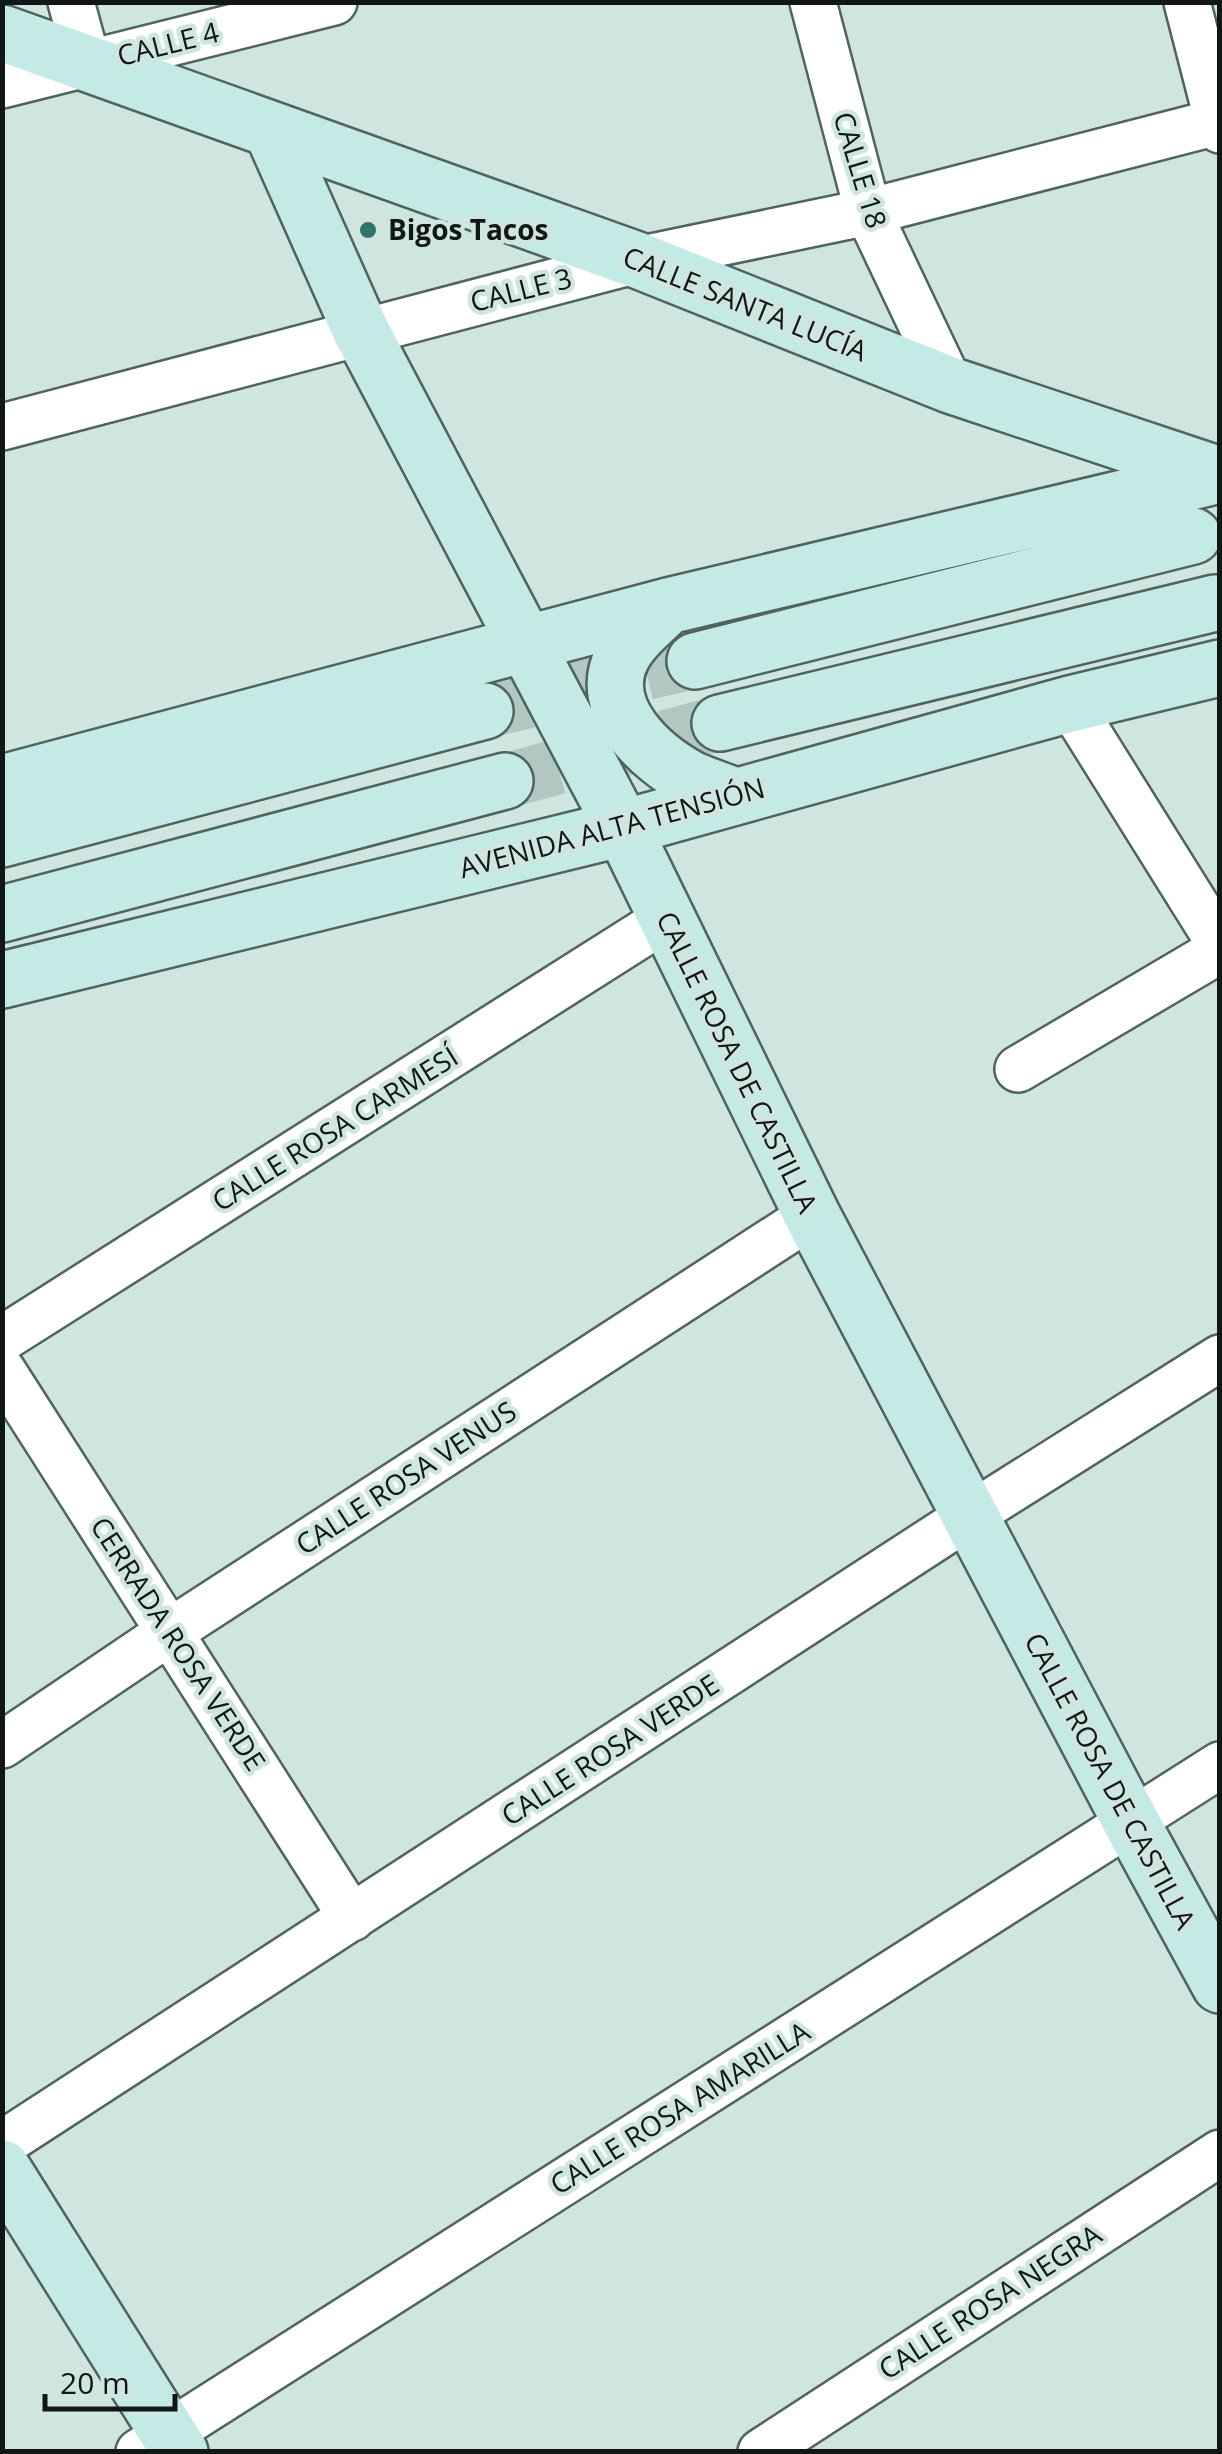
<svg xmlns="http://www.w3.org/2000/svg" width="1222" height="2454" viewBox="0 0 1222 2454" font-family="'Open Sans',sans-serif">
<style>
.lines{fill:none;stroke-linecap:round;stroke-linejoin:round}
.secondary-tunnel{stroke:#b2c6c2;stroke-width:55;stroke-dasharray:55 28;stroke-linecap:butt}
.street-casing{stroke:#50635f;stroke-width:50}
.secondary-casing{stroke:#50635f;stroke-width:60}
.street{stroke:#fff;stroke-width:45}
.secondary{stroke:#c3eae5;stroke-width:55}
.poi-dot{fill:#30766b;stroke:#cfe5e0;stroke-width:4}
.labels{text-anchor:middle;stroke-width:9;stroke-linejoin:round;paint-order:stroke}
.street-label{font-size:28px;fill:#101716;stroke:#cfe5e0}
.poi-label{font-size:28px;font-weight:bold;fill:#101716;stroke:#cfe5e0;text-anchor:start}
</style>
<rect width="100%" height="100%" fill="#cfe5e0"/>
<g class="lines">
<path class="secondary-tunnel" d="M485,711L695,661
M505,781L720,723"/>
<g class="street-casing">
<path id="street" d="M71,2L88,64
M813,2L868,212L950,385
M1187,2L1220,130
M2,85L334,2
M2,427L637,260L868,212L1217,122
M1070,704L1220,944
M1018,1069L1220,950
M2,1339L667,918
M2,1370L352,1918
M2,1745L171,1631L812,1215
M2,2144L969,1516L1220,1358
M139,2452L1220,1765
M761,2452L1220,2153"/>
</g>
<g class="secondary-casing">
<path id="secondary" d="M2,33L637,260L950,385L1220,475
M272,131L361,331L623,828L812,1215L1131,1822L1220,1985
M668,606C652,622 632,637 622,657C596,708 650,757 691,779C705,785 720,790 735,796
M695,661L1193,536
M720,723L1215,603
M2,783L668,606L1220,475
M2,839L485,711
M2,914L505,781
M2,980L623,828L1070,704L1220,668
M2,2168L180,2452"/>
</g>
<use href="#street" class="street"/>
<use href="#secondary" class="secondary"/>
</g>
<circle class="poi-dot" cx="368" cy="230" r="10"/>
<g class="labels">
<g class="street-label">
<text transform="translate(168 44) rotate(-14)" y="10">CALLE 4</text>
<text transform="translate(860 170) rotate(73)" y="10">CALLE 18</text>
<text transform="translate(521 290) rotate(-14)" y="10">CALLE 3</text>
<text transform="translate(745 304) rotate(22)" y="10">CALLE SANTA LUCÍA</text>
<text transform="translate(612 828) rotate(-15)" y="10">AVENIDA ALTA TENSIÓN</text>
<text transform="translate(737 1062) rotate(64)" y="10">CALLE ROSA DE CASTILLA</text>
<text transform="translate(335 1129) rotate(-32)" y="10">CALLE ROSA CARMESÍ</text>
<text transform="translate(406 1478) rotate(-33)" y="10">CALLE ROSA VENUS</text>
<text transform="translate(178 1644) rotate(57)" y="10">CERRADA ROSA VERDE</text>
<text transform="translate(610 1750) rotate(-33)" y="10">CALLE ROSA VERDE</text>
<text transform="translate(1110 1781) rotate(62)" y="10">CALLE ROSA DE CASTILLA</text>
<text transform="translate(680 2108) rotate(-32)" y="10">CALLE ROSA AMARILLA</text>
<text transform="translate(990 2302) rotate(-33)" y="10">CALLE ROSA NEGRA</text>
</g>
<g class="poi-label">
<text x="388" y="240">Bigos Tacos</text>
</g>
</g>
<rect width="1222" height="2454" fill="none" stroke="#101716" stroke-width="10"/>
<path d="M45 2394v15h130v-15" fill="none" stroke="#101716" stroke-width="5"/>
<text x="60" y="2394" font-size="30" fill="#101716" stroke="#cfe5e0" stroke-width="8" paint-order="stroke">20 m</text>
</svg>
